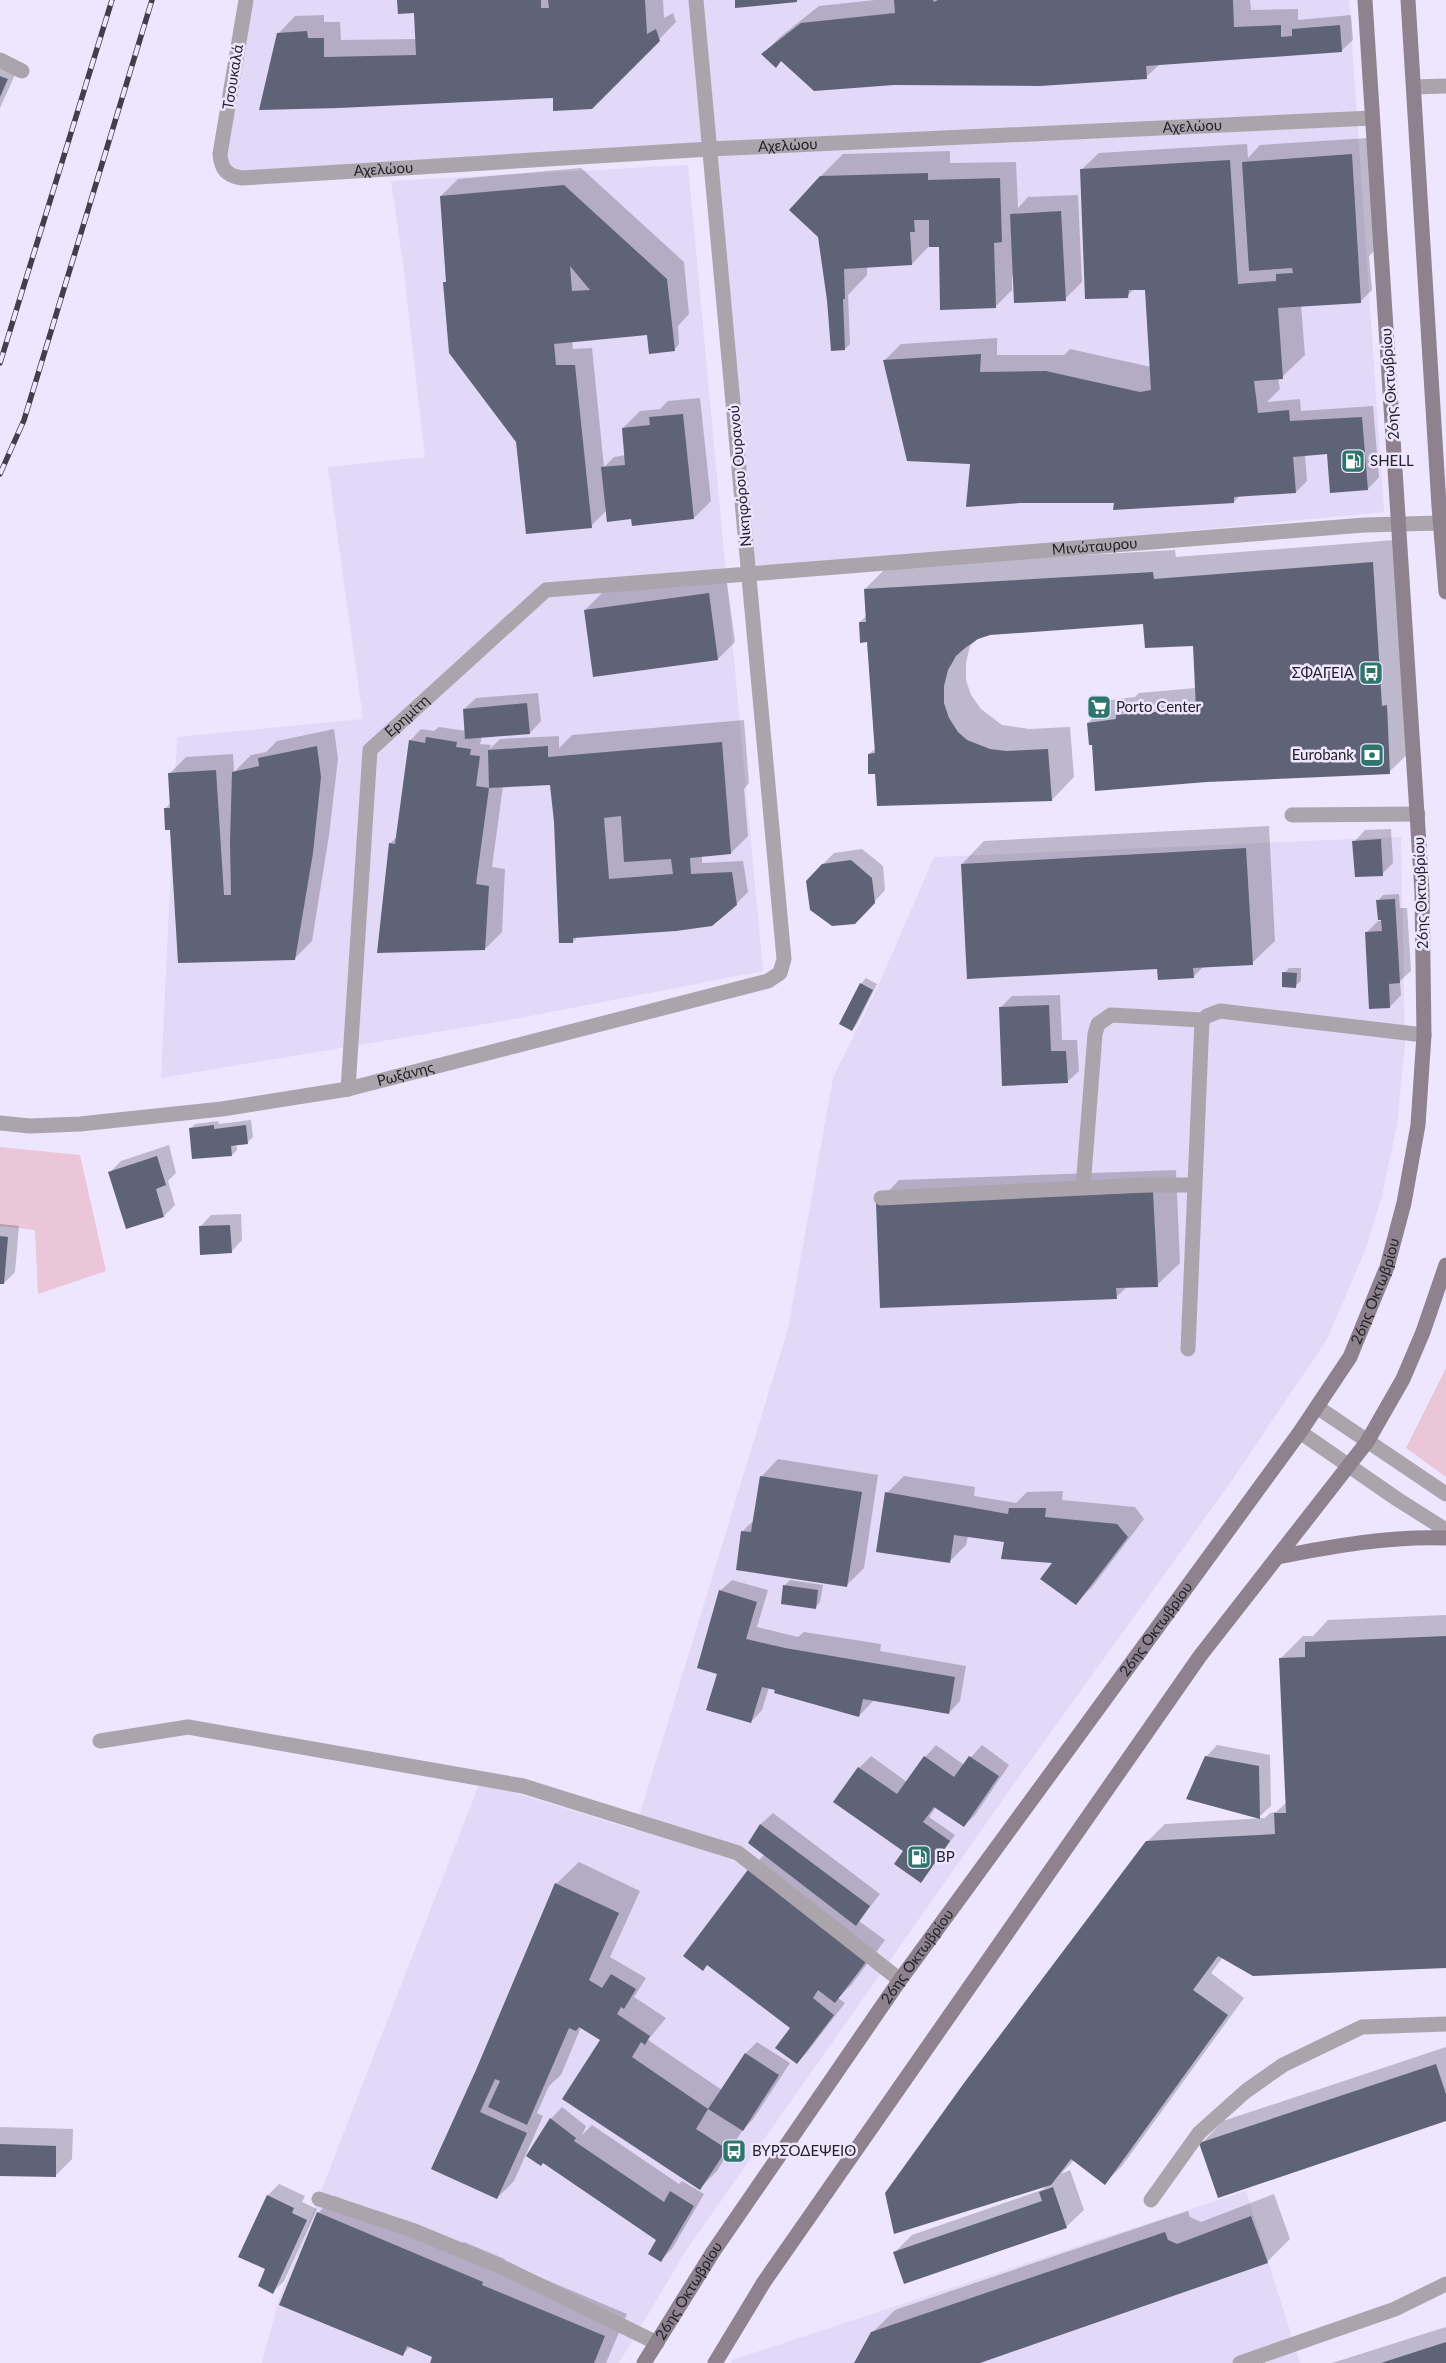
<svg xmlns="http://www.w3.org/2000/svg" width="1446" height="2363" viewBox="0 0 1446 2363" font-family="Lato,sans-serif">
<style>
.built{fill:#e2d8f7}
.green{fill:#ebc5d8}
.shadow{fill:#0003}
.building{fill:#5f6377;fill-rule:evenodd}
.lines{fill:none;stroke-linecap:round;stroke-linejoin:round}
.service{stroke:#aca4ac;stroke-width:15}
.minor{stroke:#aca4ac;stroke-width:15}
.secondary{stroke:#8d828e;stroke-width:15}
.rail-casing{stroke:#433f4a;stroke-width:5.5}
.rail{stroke:#ede6fe;stroke-width:4;stroke-dasharray:11;stroke-linecap:butt}
.labels{text-anchor:middle;stroke-width:5;stroke-linejoin:round;paint-order:stroke}
.street-label{font-size:15px;fill:#25222b;stroke:#ede6fe}
.poi-label{font-size:15px;fill:#25222b;stroke:#ede6fe;text-anchor:start}
</style>
<rect width="100%" height="100%" fill="#ede6fe"/>
<path class="built" d="M246,0H1349L1384,512L748,573L710,149L242,178L220,153Z
M688,165L763,971L520,1018L161,1078L177,737L363,719L328,467L425,457L403,263L391,181Z
M1401,837L1405,1045L1397,1125L1382,1196L1365,1251L1326,1341L1230,1483L1023,1771L687,2249L619,2363H262L278,2302L480,1782L635,1830L788,1329L833,1078L879,984L934,857Z
M1246,2191L1300,2363H731L732,2360Z"/>
<path class="green" d="M0,1147L80,1155L106,1271L38,1294L35,1230L0,1226Z
M1446,1368V1477L1406,1448Z"/>
<path class="shadow" d="M399,0H663L664,18L673,13L676,22L592,108L554,97L339,107L278,34L295,16L324,15V22H340L341,40L417,39L415,11Z
M875,0H1250L1251,10L1298,9V20L1351,15L1353,40L1341,51L1160,64L1146,77L782,60L763,54L780,37L819,6Z
M0,59L18,68L0,108Z
M1368,138L1375,250L1369,256L1372,290L1360,302L1301,305L1305,355L1282,377L1278,378L1280,389L1267,402L1300,399L1301,411L1373,406L1379,477L1368,489L1328,452L1305,455L1307,481L1296,492L1240,495L1234,502H1115L972,462L884,361L901,344L997,338V355H1064L1070,349L1151,367L1146,290L1135,288L1127,296L1081,170L1099,153L1247,144L1248,158L1260,145Z
M950,151V163L1016,162L1018,208L1028,197L1078,195L1082,282L1065,299L1012,276V290L995,307L940,245H930L912,264L867,266V275L848,295L850,344L845,349L820,177L843,154Z
M581,168L684,262L689,314L678,326L679,344L674,350L648,334L572,341L573,349L592,348L604,467L614,457L626,455L623,428L640,411L660,409L668,401L700,398L711,501L694,518L632,516L607,510L591,526L518,441L445,283L447,280L441,196L458,179Z
M1395,540L1412,750L1389,772L1094,744L1088,723L1111,700L1135,697L1139,693L1196,688L1194,645L1144,622L990,634L978,638L970,646L966,663V680L971,695L981,709L1002,725L1029,729L1070,727L1074,777L1052,800L876,772L869,754L876,748L868,641L860,622L866,616L865,589L888,566L1175,550L1176,557Z
M726,576L735,642L718,659L585,610L602,593Z
M538,693L541,721L530,733L482,737L480,744L491,745L490,749L500,739L559,736V748L572,735L744,720L749,783L744,789L748,836L731,853L702,855V863L743,861L748,892L736,904L578,936L573,942L551,781L503,786L492,867L505,869L502,932L485,949L390,844L397,836L410,741L421,729L434,731L439,727L466,731L464,709L476,698Z
M334,729L338,759L329,835L312,941L295,958L179,961L171,829L165,809L171,802L169,774L186,757L233,754L234,772L251,755L266,752L277,741Z
M1269,826L1275,941L1252,963L1204,966L1193,977L1159,968L962,864L984,841Z
M1391,829L1393,863L1382,874L1354,842L1365,830Z
M862,849L883,866L885,890L866,911L822,865L834,853Z
M1399,894L1400,908H1407L1411,971L1400,981L1401,995L1390,1007L1366,933L1378,921H1382L1378,901L1383,895Z
M1289,968H1301V981L1295,986L1284,973Z
M866,978L877,984L857,1024L852,1030L861,984Z
M1060,995L1062,1040H1077L1079,1071L1067,1082L1000,1008L1012,996Z
M251,1120L253,1137L248,1142L236,1144L237,1150L232,1155L190,1129L195,1124L218,1121L219,1124Z
M169,1145L176,1173L168,1181L175,1205L164,1216L110,1172L121,1161Z
M1176,1170L1180,1263L1157,1285L1127,1287L1116,1297L877,1203L899,1180Z
M241,1214L242,1240L231,1252L200,1227L211,1215Z
M0,1224L19,1226L15,1272L4,1283H0Z
M778,1459L878,1475L864,1568L847,1585L742,1532L754,1520L761,1477Z
M904,1476L975,1487L974,1496L1016,1503L1027,1492L1063,1491L1062,1500L1135,1507L1144,1519L1093,1586L1076,1603L1054,1562L1005,1541L968,1536L966,1545L949,1562L887,1493Z
M732,1580L768,1590L757,1627L798,1637L804,1632L881,1644L880,1651L966,1666L960,1701L949,1713L874,1700L859,1716L777,1686L769,1687L762,1710L751,1722L718,1673L720,1591Z
M790,1580L823,1585L820,1602L815,1608L782,1603L785,1585Z
M1446,1615V1966L1223,1957L1211,1973L1244,1998L1122,2166L1105,2183L1074,2160L1061,2174L1070,2170L1084,2210L1066,2227L895,2252L912,2235L1042,2190L1048,2185L1147,1842L1165,1824L1265,1818L1270,1813L1276,1812L1287,1802L1280,1659L1303,1636H1313L1328,1620Z
M936,1745L964,1765L982,1745L1009,1765L975,1815L964,1826L936,1807L929,1817L955,1835L921,1881L905,1851L835,1802L859,1768L871,1756L907,1782L925,1757Z
M1217,1745L1270,1755L1271,1806L1259,1817L1206,1757Z
M773,1813L880,1894L859,1921L885,1940L852,1984L838,1998L845,2003L808,2051L797,2063L792,2028L751,1868L765,1854L750,1843L761,1824Z
M579,1862L640,1891L610,1957L646,1978L634,1997L666,2018L648,2040L722,2090L746,2053L757,2042L790,2063L754,2118L742,2131L717,2171L700,2188L602,2040L581,2027L561,2075L549,2086L537,2113L543,2116L514,2181L497,2198L433,2168L478,2069L556,1884Z
M1446,2047V2120L1201,2144L1223,2121Z
M562,2107L586,2126L582,2135L592,2125L679,2184L682,2181L704,2194L672,2249L661,2260L658,2240L543,2162L527,2156L551,2119Z
M0,2127L73,2129L72,2159L55,2176L0,2174Z
M279,2184L305,2196L302,2202L317,2209L284,2281L273,2292L267,2269L268,2195Z
M1274,2194L1290,2239L1267,2262L977,2363H856L872,2333L895,2310L1188,2211L1190,2217L1201,2222Z
M335,2196L459,2247L464,2242L505,2259L504,2262L627,2314L606,2363H431L434,2356L410,2347L402,2355L318,2213Z
M1446,2327V2363H1332Z"/>
<path class="building" d="M397,0H541V8H549L548,0H645L647,34L656,29L660,41L592,109L553,111V98L339,108L259,110L277,33L307,31L308,38H324V57L416,55L414,13L398,14Z
M735,0H797V2L735,8Z
M894,0H933L934,2L938,0H1233L1234,27L1281,25V37L1292,36V29L1340,25L1342,52L1146,66L1147,79L1040,86L894,85L814,91L781,61L776,68L761,54L801,23L895,13Z
M0,76L8,79L0,97Z
M1352,154L1361,303L1278,308L1283,379L1254,381L1258,413L1289,410L1290,421L1362,417L1368,490L1330,493L1327,454L1293,457L1296,493L1234,497V503L1113,510L1114,503H1021L966,507L970,464L907,461L883,360L981,354L980,372L1046,371L1140,392L1151,390L1145,290H1129L1128,298L1085,299L1080,169L1230,160L1238,284L1276,281V274L1293,273L1292,268L1249,271L1242,162Z
M928,173V180L1000,178L1002,242L994,243L996,308L940,310L939,247H929V220H914L915,232H910L912,265L844,269L845,299H843L845,350L831,351L827,300L818,237L789,210L820,176Z
M564,185L667,279L675,351L649,354L647,335L554,344L556,365H575L592,528L526,534L516,442L449,353L443,282H446L440,196ZM570,266L590,290L572,291Z
M1061,211L1066,301L1014,303L1010,214Z
M683,414L694,519L632,526L631,519L607,522L601,467L625,465L622,428L650,425L649,417Z
M1373,562L1382,706L1387,705L1390,774L1207,782L1095,791L1092,745H1089L1087,723L1116,719V715L1196,709L1193,646L1145,648L1143,624L990,635L978,639L965,648L956,656L948,670L944,686V703L949,718L958,732L967,740L990,749L1006,751L1048,749L1052,801L877,806L875,774H868V754L875,753L867,642L860,643L859,622H866L864,589L1153,572L1154,579Z
M709,593L718,660L593,677L584,610Z
M527,703L530,734L465,739L463,709Z
M426,737L457,742L456,747L471,749L470,755L480,756L476,786L489,788L476,884L489,886L485,950L377,953L389,843L395,844L409,740L425,743Z
M722,742L731,854L690,858L691,874L732,872L737,905L712,926L676,931L573,938V943H559L554,822L550,785L489,788L488,750L548,746V757ZM621,816L624,862L671,859L673,874L609,879L604,818Z
M317,746L321,777L313,853L295,960L178,963L170,830H165L164,808H170L168,773L216,770L224,895H231L230,842L232,772L259,766L258,758Z
M1381,839L1383,876L1355,877L1352,841Z
M1246,848L1253,965L1193,968L1194,978L1158,980L1157,969L967,979L961,864Z
M851,860L872,878L875,903L855,924L832,926L810,910L806,881L822,864Z
M1395,899L1400,983L1389,984L1390,1008L1369,1009L1365,932L1382,931L1381,920H1378L1376,900Z
M1282,972L1297,973L1296,988L1282,987Z
M860,983L873,990L852,1031L839,1024Z
M1049,1005L1051,1051H1066L1068,1083L1002,1086L999,1007Z
M214,1125V1129L246,1125L248,1144L231,1146L232,1156L192,1159L189,1128Z
M157,1156L166,1185L156,1189L164,1217L126,1229L108,1172Z
M1153,1192L1158,1287L1116,1288L1117,1299L880,1308L876,1203Z
M230,1225L232,1253L200,1255L199,1226Z
M0,1236L8,1237L4,1284H0Z
M760,1476L862,1492L847,1587L736,1570L741,1531L751,1532Z
M885,1492L1008,1514L1009,1508H1046L1045,1517L1117,1524L1128,1537L1076,1605L1040,1579L1052,1563L1001,1559L1004,1542L954,1535L950,1563L876,1552Z
M783,1585L818,1590L816,1609L781,1604Z
M719,1590L757,1602L746,1639L785,1648L955,1677L949,1714L863,1699L859,1717L774,1693L775,1690L762,1687L751,1723L706,1710L717,1674L697,1668Z
M1446,1636V1968L1253,1976L1218,1956L1193,1990L1228,2015L1105,2185L1071,2159L1051,2185L894,2234L885,2193L964,2083L1146,1841L1275,1834L1274,1813H1286L1279,1658L1305,1657V1642Z
M924,1756L954,1777L969,1756L999,1776L964,1827L934,1807L923,1822L950,1841L921,1883L894,1864L903,1851L833,1802L858,1767L897,1794Z
M1205,1756L1259,1766L1260,1819L1186,1799Z
M760,1824L870,1906L856,1926L748,1843Z
M750,1867L869,1958L835,2003L818,1990L813,1998L834,2015L797,2064L775,2048L790,2028L707,1965L703,1971L683,1956Z
M555,1883L619,1913L589,1980L602,1988L611,1974L636,1989L624,2009L621,2007L617,2014L650,2036L645,2045L641,2042L632,2057L708,2109L696,2129L727,2149L700,2190L562,2099L600,2040L579,2027L576,2031L569,2028L527,2125L488,2107L500,2081L495,2079L480,2112L527,2133L497,2199L431,2169L476,2070Z
M745,2053L779,2075L743,2131L708,2109Z
M1436,2064L1446,2094V2121L1218,2198L1199,2143Z
M550,2118L576,2138L574,2141L664,2202L670,2191L694,2206L661,2262L648,2254L656,2240L543,2163L541,2166L526,2156Z
M0,2144L56,2146V2177L0,2176Z
M1053,2187L1067,2228L904,2284L893,2252L1042,2201L1039,2192Z
M267,2195L294,2208L292,2213L307,2220L273,2294L258,2286L265,2269L238,2257Z
M317,2212L483,2282L482,2285L605,2336L594,2363H430L432,2357L407,2346L403,2356L279,2305Z
M1251,2216L1268,2263L980,2363H854L871,2332L1165,2232L1168,2240L1177,2244Z
M1446,2342V2363H1381Z"/>
<g class="lines">
<path class="service" d="M1414,87L1446,86
M1292,815L1418,814
M1083,1188L1095,1034L1098,1024L1111,1015L1202,1020L1207,1016L1220,1011L1424,1035
M881,1198L1145,1185H1195
M1188,1349L1202,1020
M319,2199L412,2230L504,2268L657,2343
M1240,2363L1395,2309L1446,2284"/>
<g class="minor">
<path id="s1" d="M246,0L220,154C221,169 227,176 242,178L710,149L1372,118"/>
<path d="M0,60L22,71"/>
<path id="s2" d="M348,1089L370,750L546,590L1365,525L1440,523"/>
<path id="s3" d="M0,1123L30,1126L80,1124L222,1109L348,1089L768,981L780,973L784,959L696,0"/>
<path d="M1317,1407L1446,1494"/>
<path d="M1300,1432L1397,1499L1446,1530"/>
<path d="M100,1741L188,1727L523,1786L738,1853L900,1980"/>
<path d="M1151,2200L1199,2133L1246,2091L1283,2065L1362,2027L1446,2024"/>
</g>
<g class="secondary">
<path d="M1408,0L1439,506L1446,592"/>
<path d="M1278,1557C1333,1546 1389,1536 1446,1538"/>
<path id="s4" d="M644,2363L713,2252L900,1980L1300,1432L1350,1357L1387,1267L1404,1203L1418,1125L1424,1035L1422,892L1365,0"/>
<path d="M715,2363L764,2282L1200,1656L1367,1442L1403,1379L1423,1332L1446,1265"/>
</g>
<g class="rail-casing">
<path id="rail" d="M0,363L112,0
M0,474L24,420L152,0"/>
</g>
<use href="#rail" class="rail"/>
</g>
<defs>
<g id="fuel-square" transform="scale(1.25)"><rect x="-9" y="-9" width="18" height="18" rx="4" fill="#2e756c" stroke="#ede6fe"/><path d="M-5.5-6h7V0h2V4h1.3V-2.5L3-4.5l.8-.8L6-3V5H2.5V1h-1V6h-7ZM-4.2-4.7v3.2H.2V-4.7Z" fill="#fff"/></g>
<g id="bus-square" transform="scale(1.25)"><rect x="-9" y="-9" width="18" height="18" rx="4" fill="#2e756c" stroke="#ede6fe"/><path d="M-5-6H5V4H4V6H2V4H-2V6H-4V4H-5ZM-3.5-4V0h7V-4ZM-3.5 1.2v1.5H-2V1.2ZM2 1.2v1.5H3.5V1.2Z" fill="#fff"/></g>
<g id="supermarket-square" transform="scale(1.25)"><rect x="-9" y="-9" width="18" height="18" rx="4" fill="#2e756c" stroke="#ede6fe"/><path d="M-6-5.5h2.5l.6 2H6L4.5 2H-2.5L-4.4-4H-6ZM-1.5 3.2a1.3 1.3 0 1 0 .1 0ZM3 3.2a1.3 1.3 0 1 0 .1 0Z" fill="#fff"/></g>
<g id="bank-square" transform="scale(1.25)"><rect x="-9" y="-9" width="18" height="18" rx="4" fill="#2e756c" stroke="#ede6fe"/><path d="M-6-4H6V4H-6ZM0-2.3a2.3 2.3 0 1 0 0 4.6a2.3 2.3 0 1 0 0-4.6Z" fill="#fff"/></g>
</defs>
<g fill-rule="evenodd">
<use href="#fuel-square" x="1353" y="461"/>
<use href="#bus-square" x="1371" y="673"/>
<use href="#supermarket-square" x="1099" y="707"/>
<use href="#bank-square" x="1372" y="755"/>
<use href="#fuel-square" x="919" y="1857"/>
<use href="#bus-square" x="734" y="2151"/>
</g>
<g class="labels">
<g class="street-label">
<text transform="translate(233 77) rotate(-81)" y="5">Τσουκαλά</text>
<text dy="5" stroke="none"><textPath href="#s1" startOffset="1144">Αχελώου</textPath></text>
<text dy="5" stroke="none"><textPath href="#s1" startOffset="739">Αχελώου</textPath></text>
<text dy="5" stroke="none"><textPath href="#s1" startOffset="334">Αχελώου</textPath></text>
<text transform="translate(1390 384) rotate(-94)" y="5">26ης Οκτωβρίου</text>
<text transform="translate(740 476) rotate(-95)" y="5">Νικηφόρου Ουρανού</text>
<text dy="5" stroke="none"><textPath href="#s2" startOffset="1128">Μινώταυρου</textPath></text>
<text dy="5" stroke="none"><textPath href="#s2" startOffset="390">Ερημίτη</textPath></text>
<text transform="translate(1421 893) rotate(-92)" y="5">26ης Οκτωβρίου</text>
<text dy="5" stroke="none"><textPath href="#s3" startOffset="410">Ρωξάνης</textPath></text>
<text dy="5" stroke="none"><textPath href="#s4" startOffset="1300">26ης Οκτωβρίου</textPath></text>
<text dy="5" stroke="none"><textPath href="#s4" startOffset="895">26ης Οκτωβρίου</textPath></text>
<text dy="5" stroke="none"><textPath href="#s4" startOffset="490">26ης Οκτωβρίου</textPath></text>
<text dy="5" stroke="none"><textPath href="#s4" startOffset="85">26ης Οκτωβρίου</textPath></text>
</g>
<g class="poi-label">
<text x="1370" y="466">SHELL</text>
<text x="1354" y="678" text-anchor="end">ΣΦΑΓΕΙΑ</text>
<text x="1116" y="712">Porto Center</text>
<text x="1354" y="760" text-anchor="end">Eurobank</text>
<text x="936" y="1862">BP</text>
<text x="752" y="2156">ΒΥΡΣΟΔΕΨΕΙΟ</text>
</g>
</g>
</svg>
